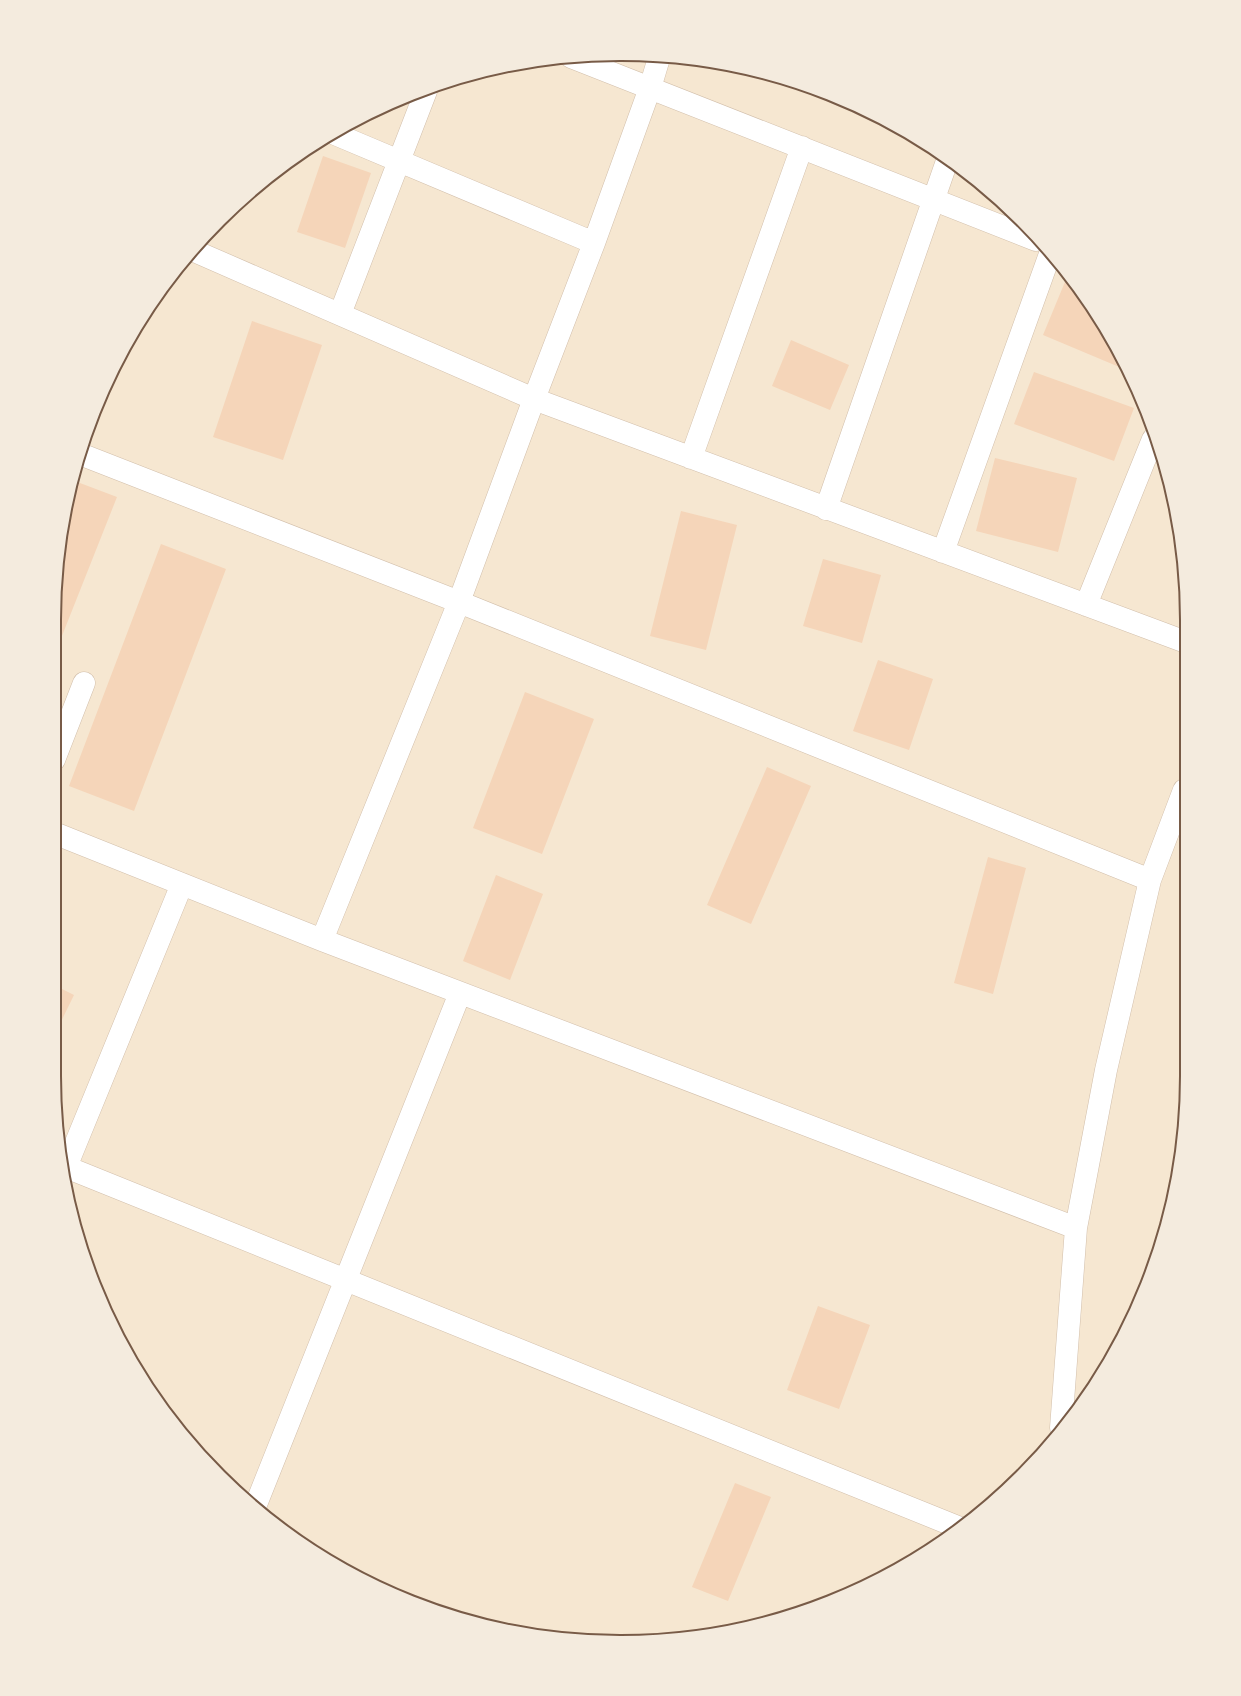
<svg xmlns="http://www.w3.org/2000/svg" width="1241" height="1696" viewBox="0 0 1241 1696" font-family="Poppins,sans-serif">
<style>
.residential{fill:#f6e7d1}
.building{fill:#f5d5b9}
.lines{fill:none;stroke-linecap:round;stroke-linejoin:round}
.minor-casing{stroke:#d2bfab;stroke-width:23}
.minor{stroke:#fff;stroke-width:22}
.rim{fill:none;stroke:#785b47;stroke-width:2}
</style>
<rect width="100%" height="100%" fill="#fef5e3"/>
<path class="residential" d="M583,55L694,59L802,84L904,130L994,194L1070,275L1144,403L1182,546L1186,1113L1168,1222L1128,1326L1047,1449L966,1525L838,1599L694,1637H546L474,1623L370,1584L247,1501L149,1390L97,1293L73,1222L54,1076V620L73,474L97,403L149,306L195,247L275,171L370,113L474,73Z"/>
<path class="building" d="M323,156L371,173L345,248L297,232Z
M1067,277L1072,279L1124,369L1043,335Z
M252,321L322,345L283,460L213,437Z
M791,340L849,365L830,410L772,386Z
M1034,372L1134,408L1114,461L1014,424Z
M995,458L1077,478L1058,552L976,531Z
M72,480L117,497L54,656V620Z
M681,511L737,525L706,650L650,636Z
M161,544L226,569L134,811L69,786Z
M823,559L881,575L862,643L803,626Z
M878,660L933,679L909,750L853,731Z
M525,692L594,719L542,854L473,828Z
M767,767L811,786L751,924L707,905Z
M988,857L1026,868L993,994L954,983Z
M496,875L543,894L510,980L463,961Z
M54,985L74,995L54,1036Z
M818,1306L870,1325L839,1409L787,1390Z
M735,1483L771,1497L728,1601L692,1587Z"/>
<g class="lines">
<g class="minor-casing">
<path id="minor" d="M571,57L1036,240
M335,134L594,243
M192,250L534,399L1183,641
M340,314L426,91
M80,454L459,602L1150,880
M691,458L802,147
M826,509L947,161
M943,552L1050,254
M1086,605L1153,439
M54,760L84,683
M54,833L322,940L1076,1228
M322,940L459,602L534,399L594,243L650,88L659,58
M66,1167L960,1528
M66,1167L182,884
M1061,1428L1076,1228L1106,1070L1150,880L1184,790
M255,1507L460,993"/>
</g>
<use href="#minor" class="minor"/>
</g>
<path d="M0 0H1241V1696H0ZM620 61H621A559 559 0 0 1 1180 620V1076A559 559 0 0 1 621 1635H620A559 559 0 0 1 61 1076V620A559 559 0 0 1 620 61Z" fill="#f4ebde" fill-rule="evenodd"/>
<path class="rim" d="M620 61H621A559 559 0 0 1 1180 620V1076A559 559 0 0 1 621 1635H620A559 559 0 0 1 61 1076V620A559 559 0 0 1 620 61Z"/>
</svg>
